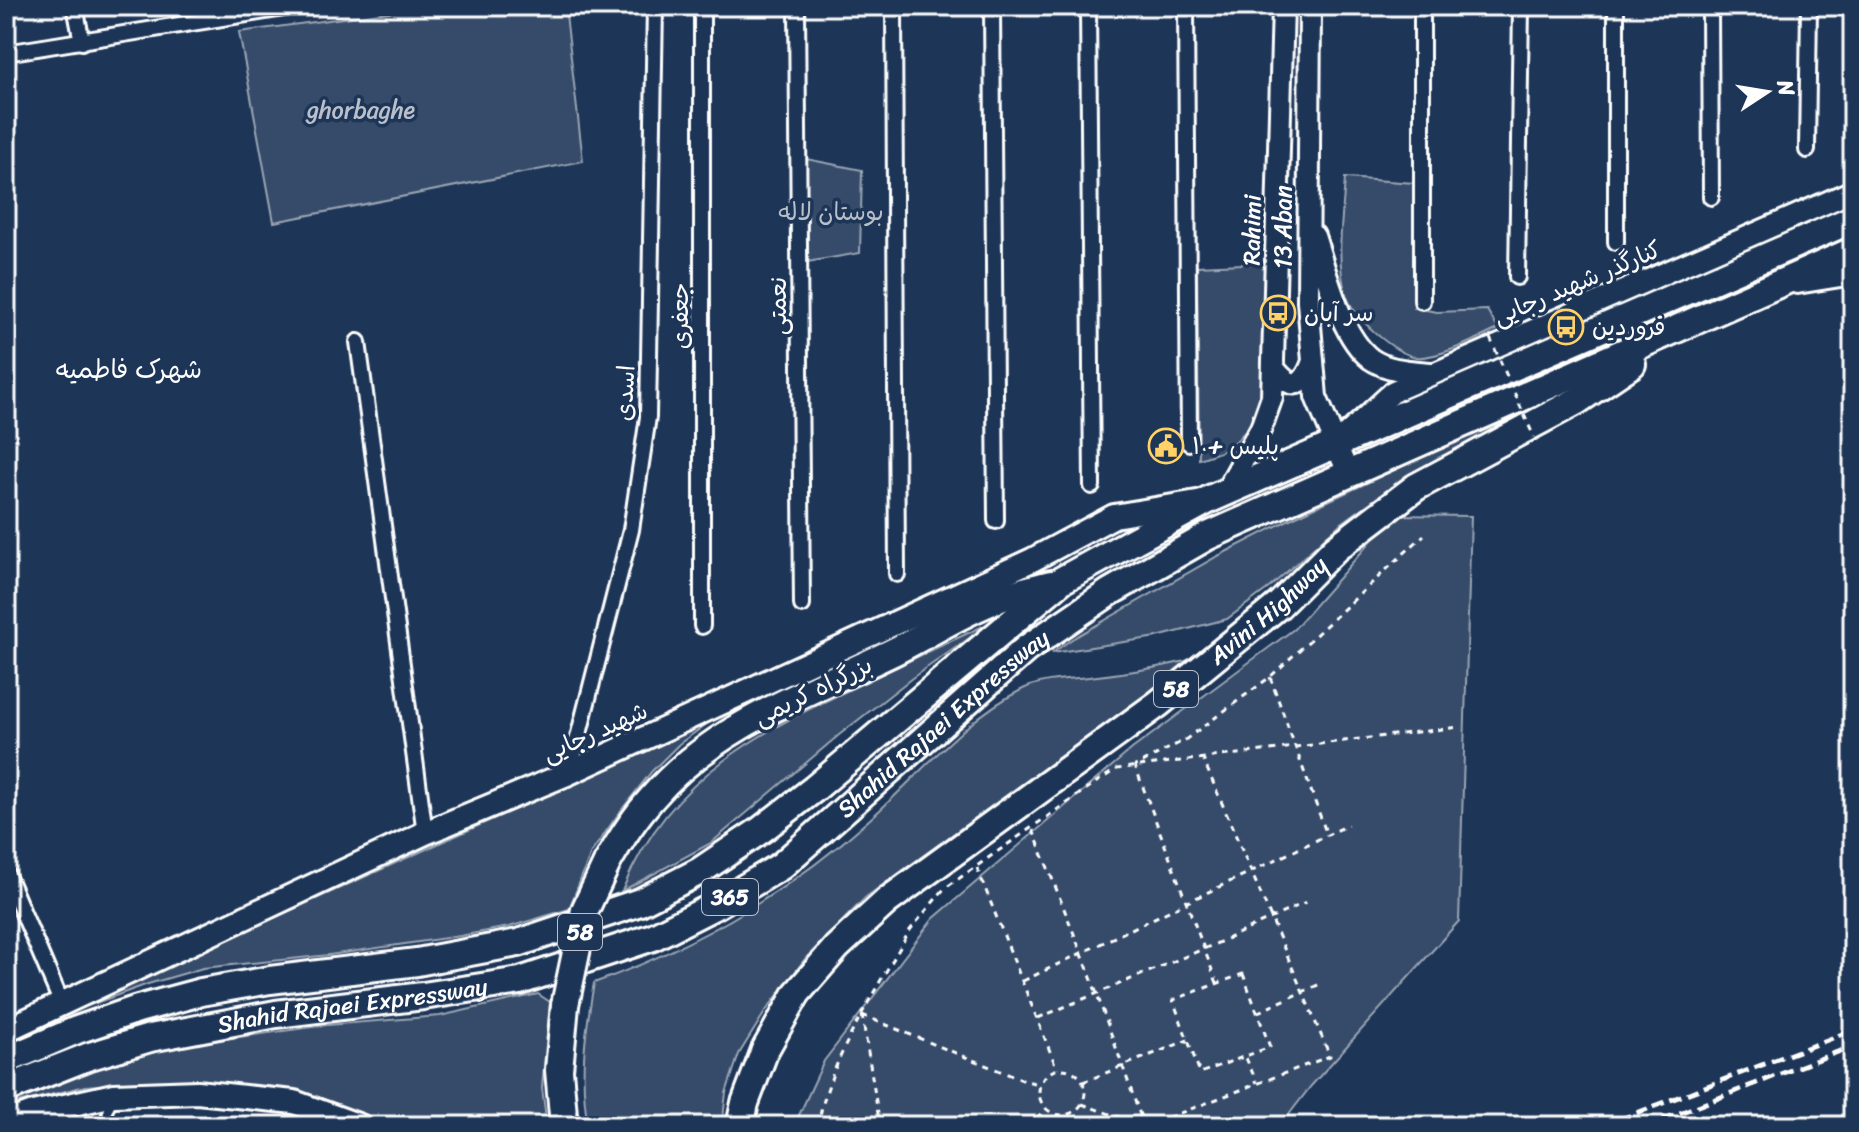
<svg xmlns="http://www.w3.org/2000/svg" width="1859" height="1132" viewBox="0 0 1859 1132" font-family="Sriracha,'Playpen Sans Arabic',sans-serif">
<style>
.green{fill:#364b69;stroke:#9aa5b4;stroke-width:2}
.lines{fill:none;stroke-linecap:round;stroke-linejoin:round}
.lane-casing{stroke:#fff;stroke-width:13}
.street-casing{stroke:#fff;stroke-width:20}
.secondary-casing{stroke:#fff;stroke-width:26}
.primary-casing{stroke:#fff;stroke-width:28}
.highway-casing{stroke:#fff;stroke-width:32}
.path{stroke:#fff;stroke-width:3;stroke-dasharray:6 6;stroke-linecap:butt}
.lane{stroke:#1d3557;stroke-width:7}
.street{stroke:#1d3557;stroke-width:14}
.secondary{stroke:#1d3557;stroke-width:20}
.primary{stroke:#1d3557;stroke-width:22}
.highway{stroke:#1d3557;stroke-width:26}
.rail{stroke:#fff;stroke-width:5;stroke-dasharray:12 6;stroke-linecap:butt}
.highway-bridge-casing{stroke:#fff;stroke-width:32;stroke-linecap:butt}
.path-bridge{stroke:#fff;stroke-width:3;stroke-dasharray:6 6;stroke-linecap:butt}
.highway-bridge{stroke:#1d3557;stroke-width:26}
.labels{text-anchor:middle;stroke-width:7;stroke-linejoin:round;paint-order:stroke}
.shield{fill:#1d3557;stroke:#bbc2cd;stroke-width:2}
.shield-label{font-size:22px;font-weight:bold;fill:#fff}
.park-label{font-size:24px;fill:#b9c0ca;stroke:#1d3557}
.street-label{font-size:24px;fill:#fff;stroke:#1d3557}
.poi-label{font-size:24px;fill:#fff;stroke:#1d3557;text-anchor:start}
.neighbourhood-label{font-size:26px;fill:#fff;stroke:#1d3557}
</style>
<rect width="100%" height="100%" fill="#1d3557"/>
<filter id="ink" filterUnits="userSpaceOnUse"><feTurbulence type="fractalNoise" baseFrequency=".0125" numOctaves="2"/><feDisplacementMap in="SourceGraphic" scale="16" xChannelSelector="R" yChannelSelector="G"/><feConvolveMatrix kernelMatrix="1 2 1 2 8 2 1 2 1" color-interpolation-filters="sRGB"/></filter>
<g filter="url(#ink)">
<path class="green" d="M433,6H565L583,161L274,222L239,32Z
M801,158L862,170L860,253L801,263Z
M1345,178L1414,183V308L1437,312L1487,310L1498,329C1480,338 1437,359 1417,357C1394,354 1352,316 1346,294C1335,258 1343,215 1345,178Z
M1266,263L1265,379L1259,416L1229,449L1199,459L1197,266Z
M1499,421L1504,426L1436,460L1386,491L1339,525L1270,587L1227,619L1157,637L1052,653L1072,639L1216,557L1290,519Z
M1394,515L1471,516L1459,921L1311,1086L1280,1126H794L824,1061L933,919L1132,749L1294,629Z
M994,621L912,678L839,735L711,843L622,891C670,774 763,730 872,679C912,659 953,640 994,621Z
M1196,658L866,897L805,959L765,1012L739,1054L726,1093L722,1126H588C579,1074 585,1034 594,983C698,945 788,893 870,819C920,775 963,719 1023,689C1043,679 1067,679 1089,677C1125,673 1162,668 1196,658Z
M725,711L679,744L652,771L619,813L591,853L569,909L509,927L460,936L329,955L203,968L148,984L41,1023L582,779Z
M538,994L550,1002L542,1088L547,1126H381L321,1104L204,1083L150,1081L85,1086L6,1106V1097L76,1070L182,1045L327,1025L440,1016Z
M206,1117L270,1126H210Z"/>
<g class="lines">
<g class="lane-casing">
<path id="lane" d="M102,1126L113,1098"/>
</g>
<g class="street-casing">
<path id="street" d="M75,6L82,42
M702,6V626
M797,6L802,605
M894,6L897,574
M992,6L996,521
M1088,6L1092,486
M1186,6L1189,443
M1422,6V301
M1710,6L1711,197
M6,53L297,6
M1807,150L1809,6
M1616,242V6
M1517,277L1521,6
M358,342L425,833
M569,773L631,530L648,417L655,6
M6,873L62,1004"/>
</g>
<g class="secondary-casing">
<path id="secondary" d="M1310,6L1308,301L1316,397L1349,475
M1314,236C1326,271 1340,336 1371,359C1388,371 1411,371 1431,373
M1797,283L1853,274
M1274,368C1291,391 1304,388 1313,361
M1347,434L1394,391L1853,191
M1225,493L1261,428L1272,397L1283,6"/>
</g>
<g class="primary-casing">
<path id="primary" d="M6,1030L425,833L569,773L1032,560L1114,516L1197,502
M6,1123L33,1113L114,1095L197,1092L294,1102L360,1126"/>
</g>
<g class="highway-casing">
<g id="highway">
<path d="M607,863C620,840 634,818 652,798C714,725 811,692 895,651C929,634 962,612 998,599C1015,592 1033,589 1051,584"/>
<path d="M6,1060L77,1030L138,1009L201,992L270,980L417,962L518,943L640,902L700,871L761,830L814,789L1062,580L1210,499L1853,219"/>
<path id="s1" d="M6,1089L87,1057L150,1038L276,1014L423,996L520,981L653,937L716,905L781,866L1026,649L1110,592L1208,536L1853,251"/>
<path d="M564,1126L559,1070L565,1005"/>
<path id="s2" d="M740,1126L745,1103L765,1050L797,993L837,947L887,901L1158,704L1279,605L1336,548L1416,487L1577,401L1632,364"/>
</g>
</g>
<path class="path" d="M1270,677L1327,835
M1033,830L1089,972L1144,1126
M977,868L1057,1069
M1243,974L1270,1047L1200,1073L1173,1000Z
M1023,981L1348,825
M1217,983L1135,766L1185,740L1270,677L1424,535
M1258,1012L1320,984
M862,1015L1025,1081L1040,1084
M862,1015L880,1126
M1038,1018L1220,942L1306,902
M1246,1058L1257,1083
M1039 1092a23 23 0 1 1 46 0a23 23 0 1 1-46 0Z
M1083,1082L1188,1040
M1082,1104L1143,1126
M818,1126C829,1059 877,989 910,930L944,889L1098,781L1117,769L1131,767L1459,727
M1028,1126L1046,1109
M1146,1126L1330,1056L1203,759"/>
<use href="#lane" class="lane"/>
<use href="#street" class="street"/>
<use href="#secondary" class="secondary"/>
<use href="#primary" class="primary"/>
<use href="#highway" class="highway"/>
<path class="rail" d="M1603,1126L1853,1030
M1646,1126L1853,1046
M1833,1126L1853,1118"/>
<g class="highway-bridge-casing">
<path id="highway-bridge" d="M565,1005L585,910L607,863"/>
</g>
<path class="path-bridge" d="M1490,338L1534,437"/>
<use href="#highway-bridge" class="highway-bridge"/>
</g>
</g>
<defs>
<g id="bus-ring" transform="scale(1.8)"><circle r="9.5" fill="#1d3557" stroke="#ffd166" stroke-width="1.5"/><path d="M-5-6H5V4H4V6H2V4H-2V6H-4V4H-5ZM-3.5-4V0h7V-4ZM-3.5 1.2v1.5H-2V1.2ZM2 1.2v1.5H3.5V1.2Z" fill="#ffd166"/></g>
<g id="civic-ring" transform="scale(1.8)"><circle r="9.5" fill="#1d3557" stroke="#ffd166" stroke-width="1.5"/><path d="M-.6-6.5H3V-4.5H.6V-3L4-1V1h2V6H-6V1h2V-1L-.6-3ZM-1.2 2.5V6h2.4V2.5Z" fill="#ffd166"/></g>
</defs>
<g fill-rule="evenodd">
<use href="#bus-ring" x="1278" y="313"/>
<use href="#bus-ring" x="1566" y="327"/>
<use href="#civic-ring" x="1166" y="446"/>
</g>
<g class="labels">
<g class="shield">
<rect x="1154" y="671" width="44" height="36" rx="6"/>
<rect x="702" y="879" width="56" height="36" rx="6"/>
<rect x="558" y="914" width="44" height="36" rx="6"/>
</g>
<g class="shield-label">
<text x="1176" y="697">58</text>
<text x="730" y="905">365</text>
<text x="580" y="940">58</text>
</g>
<g class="park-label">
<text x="361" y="118">ghorbaghe</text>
<text x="831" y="220">بوستان لاله</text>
</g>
<g class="street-label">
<text transform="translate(1283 227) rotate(-90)" y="8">13 Aban</text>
<text transform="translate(1252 230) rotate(-89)" y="8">Rahimi</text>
<text transform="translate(1577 283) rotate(-23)" y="8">کنارگذر شهید رجایی</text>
<text transform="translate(778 306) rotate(-90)" y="8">نعمتی</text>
<text transform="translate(680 316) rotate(-90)" y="8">جعفری</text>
<text transform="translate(625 393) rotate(-87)" y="8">اسدی</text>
<text dy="8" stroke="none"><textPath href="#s2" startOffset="754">Avini Highway</textPath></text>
<text transform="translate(813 691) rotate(-26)" y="8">بزرگراه کریمی</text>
<text dy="8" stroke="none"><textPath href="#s1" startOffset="1030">Shahid Rajaei Expressway</textPath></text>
<text transform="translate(595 732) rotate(-24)" y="8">شهید رجایی</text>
<text dy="8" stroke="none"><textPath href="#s1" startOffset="358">Shahid Rajaei Expressway</textPath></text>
</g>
<g class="poi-label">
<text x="1304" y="321">سر آبان</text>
<text x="1592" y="335">فروردین</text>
<text x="1192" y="454">پلیس +۱۰</text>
</g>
<g class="neighbourhood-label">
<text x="129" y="378">شهرک فاطمیه</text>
</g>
</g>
<rect width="1859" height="1132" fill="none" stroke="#1d3557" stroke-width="32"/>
<rect x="16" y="16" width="1827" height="1100" fill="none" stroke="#fff" stroke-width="3" filter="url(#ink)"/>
<g transform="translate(1767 92) rotate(78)" stroke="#1d3557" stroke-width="6" paint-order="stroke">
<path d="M0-6L14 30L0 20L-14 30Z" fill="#ffffff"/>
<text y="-12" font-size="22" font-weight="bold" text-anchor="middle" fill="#ffffff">N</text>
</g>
</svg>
